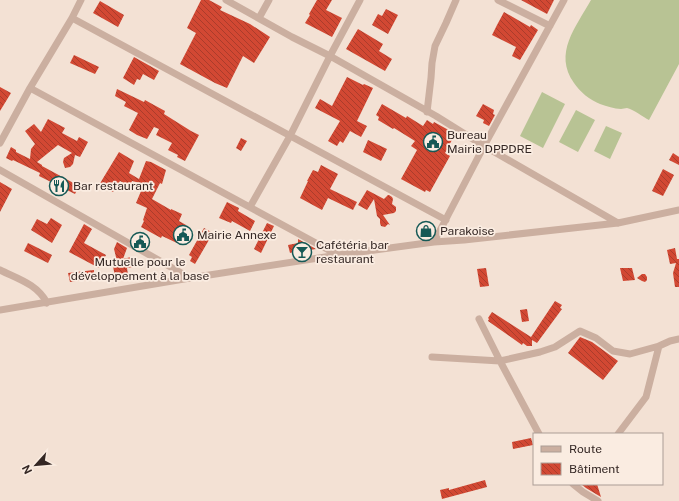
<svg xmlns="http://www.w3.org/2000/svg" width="679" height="501" viewBox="0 0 679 501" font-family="'Public Sans',sans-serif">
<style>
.grass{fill:#b8c394}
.building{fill:url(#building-back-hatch)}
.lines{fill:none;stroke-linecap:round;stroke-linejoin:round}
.minor{stroke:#cbafa0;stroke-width:7}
.labels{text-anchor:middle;stroke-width:3.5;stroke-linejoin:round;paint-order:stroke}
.poi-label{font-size:12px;fill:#342724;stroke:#faece1;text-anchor:start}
</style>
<defs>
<pattern id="building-back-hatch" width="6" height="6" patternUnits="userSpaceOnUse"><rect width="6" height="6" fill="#d24833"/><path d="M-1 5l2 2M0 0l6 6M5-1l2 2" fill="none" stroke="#ab3c2b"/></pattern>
</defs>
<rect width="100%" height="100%" fill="#f3e1d4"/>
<path class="grass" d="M591,0H679V64L649,120C643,117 633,109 627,108C625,108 623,109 621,109C614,109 607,106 600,104C590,100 580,92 574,83C553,53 576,27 591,0Z
M542,92L565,104L543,148L520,136Z
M576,110L595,120L578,152L559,142Z
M606,126L622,133L610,159L594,151Z"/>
<path class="building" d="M201,0H209L222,7L220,10L250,24L270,37L254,63L243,56L227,88L215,83L180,64L196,33L187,28Z
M317,0H332L326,10L342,18L332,37L305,23L310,15L309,14Z
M521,0H554L547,14Z
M100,1L124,15L118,27L93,13Z
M386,9L398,15L388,34L372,25L378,14L382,16Z
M504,12L530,27L531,25L538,30L520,60L512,56L516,47L492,35L497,25Z
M358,29L383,44L379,51L392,59L385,71L346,49Z
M74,55L99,67L95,74L70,63Z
M134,57L159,71L154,80L143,74L140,80L137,79L134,85L123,78Z
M347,77L363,85L364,84L373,88L357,121L367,126L361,137L350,131L343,143L340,141L337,146L328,141L340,121L315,108L320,99L332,106Z
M0,87L11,93L0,111Z
M117,89L144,102L145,100L154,105L165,111L164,114L191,131L199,135L185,161L177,157L178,155L168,150L172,143L156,135L159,129L154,127L147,139L137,135L129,130L138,113L124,106L126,102L115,96Z
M382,104L406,118L407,116L423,126L427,120L433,124L434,122L454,133L452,138H453L445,153L450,156L430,192L426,190L425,192L401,179L417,150L411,146L415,141L394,128L393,129L378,120L379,117L376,115Z
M483,104L494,110L493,114L495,115L489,126L483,123L484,120L476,116Z
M48,119L65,128L62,133L77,141L79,137L88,142L80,157L75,155L73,164L70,167L65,168L63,162L64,158L72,153L58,145L37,162L42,165V166L79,186L75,194L39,176L40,173L13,160L12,161L6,158L11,147L16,150V152L30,159L31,149L35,144L25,131L34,124L41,132Z
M241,138L247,141L241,151L236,148Z
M368,140L387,149L381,161L363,152Z
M119,152L134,161L129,173L139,179L146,161L151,162L166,170L162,184L160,183L152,199L171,210V209L182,214L179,221L186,225L177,243L162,236L161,238L141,227L144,221L143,220L147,208L136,203L144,184L132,181L130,186L120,181L113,192L99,185Z
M673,153L679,157V165L669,160Z
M321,165L338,174L330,189L357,202L353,210L328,198L322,210L300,198L308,181H307L313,170L318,172Z
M663,169L674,175L663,196L652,191Z
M0,182L12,189L0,212Z
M367,190L384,199L388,195H389L392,197L393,199L392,204L396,207V211L394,213L383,215L390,225L388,224L385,227L381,226L380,223V219L377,216L374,199L367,210L358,205Z
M227,202L239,208L238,211L255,221L250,231L232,221L231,223L219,218Z
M51,218L62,225L52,243L31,230L37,219L47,224Z
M267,223L274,226L261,253L254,249Z
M84,224L92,229L84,243L106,255L99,268L69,252Z
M204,228L213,233L195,264L190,261L192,257L189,255Z
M298,239L316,249L297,252V251L290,253L288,245L298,243Z
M117,242L127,248L123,259L131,257L133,267L127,268L128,275L115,277L113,266L118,265L114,249Z
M28,243L52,255L48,263L24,251Z
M675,248L677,259H679V287H675L673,273L676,263L670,264L667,250Z
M486,268L489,286L480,287L477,269Z
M620,268H632L635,280L623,281Z
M94,270V279L70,282L68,273Z
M642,274H645L647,277V280L645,282L642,281L637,278Z
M555,301L562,305L560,308L562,309L537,343L532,340V346H527L523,343L522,345L488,321L489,319L488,318L492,312L531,337Z
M527,309L529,321L522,322L520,310Z
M580,337L592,342L618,361L603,380L568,353Z
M531,438L533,445L513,449L512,442Z
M485,480L487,487L442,499L440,490L449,488V490Z
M581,484H597L601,497L586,488Z"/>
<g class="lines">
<path class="minor" d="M226,0L292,37L330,56L436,116L484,146L618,223
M498,0L550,26
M72,18L446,220
M259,18L269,0
M30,88L338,255
M427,112L431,78L432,63L435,46L446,23L456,0
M0,143L30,88L72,18L81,0
M0,170L190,278
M250,207L290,136L330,56L360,0
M434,242L464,240L618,223L679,210
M0,270C18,279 37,284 47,303
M0,310L190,278L338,255L434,242L484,146L564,0
M479,319L500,361L539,434
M432,357L500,361L540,352L555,347L580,331L596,338L613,351L630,354L659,346
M618,434L646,397L659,346L670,341L679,339
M573,484L583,492L598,501"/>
</g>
<defs>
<g id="civic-ring" transform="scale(1)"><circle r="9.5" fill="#faece1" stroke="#165956" stroke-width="1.5"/><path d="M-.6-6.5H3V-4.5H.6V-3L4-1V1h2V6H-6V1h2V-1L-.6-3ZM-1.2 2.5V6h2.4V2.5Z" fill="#165956"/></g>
<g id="restaurant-ring" transform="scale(1)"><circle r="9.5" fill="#faece1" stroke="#165956" stroke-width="1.5"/><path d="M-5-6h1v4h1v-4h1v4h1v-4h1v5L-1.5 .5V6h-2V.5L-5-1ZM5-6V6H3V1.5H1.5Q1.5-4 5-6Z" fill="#165956"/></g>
<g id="shop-ring" transform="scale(1)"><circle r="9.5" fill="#faece1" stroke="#165956" stroke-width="1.5"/><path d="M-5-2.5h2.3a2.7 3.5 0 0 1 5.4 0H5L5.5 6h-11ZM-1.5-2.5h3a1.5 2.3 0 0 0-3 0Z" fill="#165956"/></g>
<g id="bar-ring" transform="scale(1)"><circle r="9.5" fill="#faece1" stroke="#165956" stroke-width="1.5"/><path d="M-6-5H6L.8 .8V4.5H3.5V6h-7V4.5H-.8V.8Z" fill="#165956"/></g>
</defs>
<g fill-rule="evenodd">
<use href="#civic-ring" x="433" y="142"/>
<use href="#restaurant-ring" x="59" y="186"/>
<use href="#shop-ring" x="426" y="231"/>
<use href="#civic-ring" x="183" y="235"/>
<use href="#civic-ring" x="140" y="242"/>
<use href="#bar-ring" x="302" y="252"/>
</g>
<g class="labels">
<g class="poi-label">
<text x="447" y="139">Bureau<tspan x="447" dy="14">Mairie DPPDRE</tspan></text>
<text x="73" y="190">Bar restaurant</text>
<text x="440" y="235">Parakoise</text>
<text x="197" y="239">Mairie Annexe</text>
<text x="316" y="249">Cafétéria bar<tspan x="316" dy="14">restaurant</tspan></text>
<text x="140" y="266" text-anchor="middle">Mutuelle pour le<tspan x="140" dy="14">développement à la base</tspan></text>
</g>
</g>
<rect x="533" y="433" width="130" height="52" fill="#faece1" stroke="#ab9d95"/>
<rect x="541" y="446" width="20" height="6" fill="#cbafa0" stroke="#ab9d95"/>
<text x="569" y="453" font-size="12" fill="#342724">Route</text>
<rect x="541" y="463" width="20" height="12" fill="url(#building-back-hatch)" stroke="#ab9d95"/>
<text x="569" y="473" font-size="12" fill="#342724">Bâtiment</text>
<g transform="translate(36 465) rotate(243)" stroke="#faece1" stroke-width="3" paint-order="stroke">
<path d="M0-3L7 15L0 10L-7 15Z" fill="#342724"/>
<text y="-6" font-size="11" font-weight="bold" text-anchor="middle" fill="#342724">N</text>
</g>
</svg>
